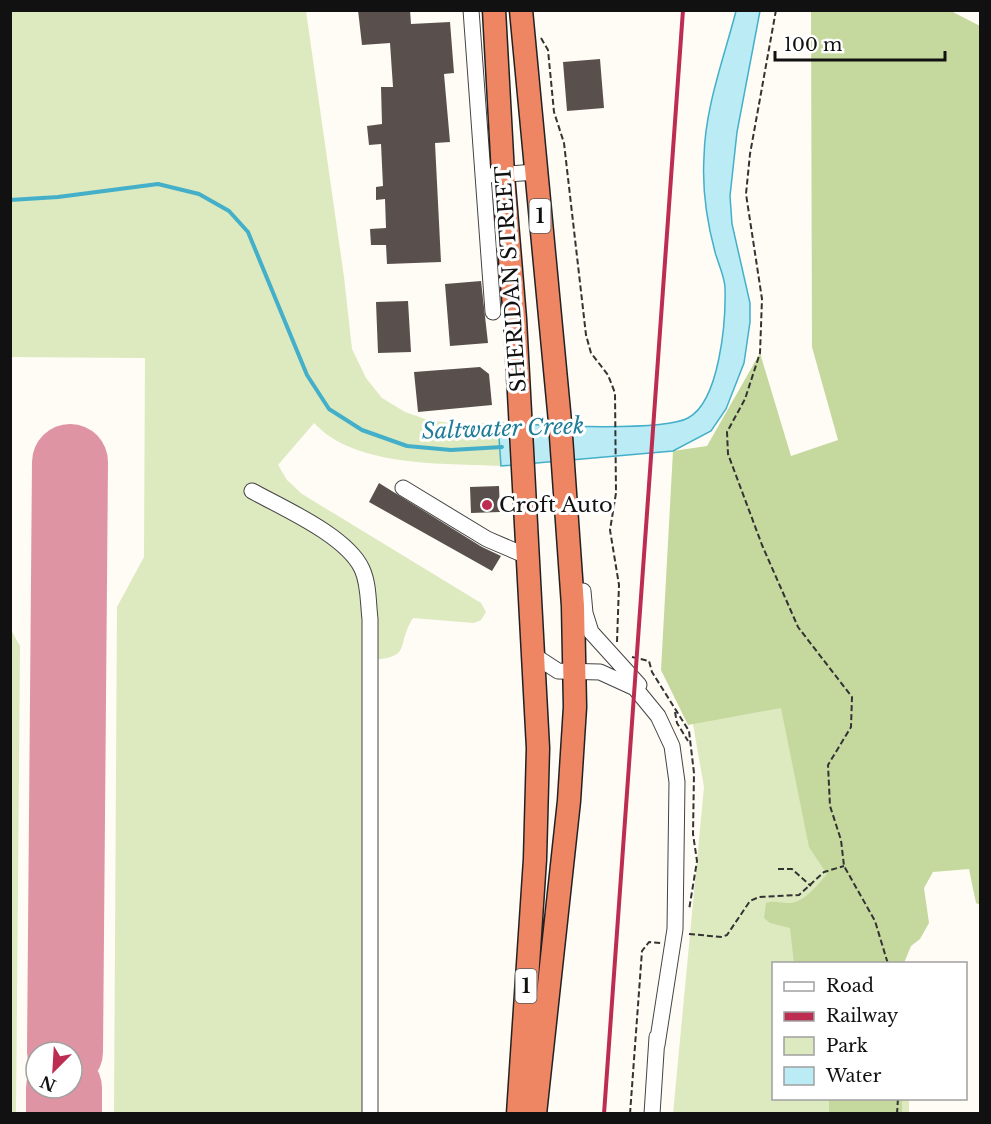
<svg xmlns="http://www.w3.org/2000/svg" width="991" height="1124" viewBox="0 0 991 1124" font-family="'Libre Baskerville',serif">
<style>
.green{fill:#dde9bf}
.forest{fill:#c5d99e}
.water{fill:#bbebf4;stroke:#44afc9;stroke-width:1.5}
.lines{fill:none;stroke-linecap:round;stroke-linejoin:round}
.stream{stroke:#44afc9;stroke-width:4}
.runway{stroke:#de94a3;stroke-width:76}
.building{fill:#59504d}
.minor-casing{stroke:#444;stroke-width:17}
.highway-casing{stroke:#222;stroke-width:25}
.path{stroke:#333;stroke-width:2;stroke-dasharray:6 3;stroke-linecap:butt}
.minor{stroke:#fff;stroke-width:15}
.highway{stroke:#ef8663;stroke-width:22}
.rail{stroke:#bd2c51;stroke-width:4}
.poi-dot{fill:#bd2c51;stroke:#fff;stroke-width:2}
.labels{text-anchor:middle;stroke-width:6;stroke-linejoin:round;paint-order:stroke}
.shield{fill:#fff;stroke:#585858;stroke-width:1.5}
.shield-label{font-size:20px;font-weight:bold;fill:#111}
.street-label{font-size:21px;fill:#111;stroke:#fff}
.poi-label{font-size:21px;fill:#111;stroke:#fff;text-anchor:start}
.water-label{font-size:22px;font-style:italic;fill:#1c7c99;stroke:#fff}
</style>
<rect width="100%" height="100%" fill="#fffbf5"/>
<path class="green" d="M11,11H306L344,277L352,349L366,378L382,398L405,412L428,420L451,423H498L501,466C444,463 356,468 314,423L278,465L287,480L302,494L481,603L486,612L481,620L474,623L413,618C395,646 414,657 371,660L370,1113H114L117,607L144,557L145,358L11,357Z
M11,630L20,646L16,1114L10,1113Z
M812,681L901,963L774,964V1098L909,1099V1113L673,1114L704,787L691,713Z"/>
<path class="forest" d="M811,11H951L980,26V905L976,903L969,869L933,872L924,888L929,923L920,939L911,946L904,963H794L790,928L770,923L764,918L766,903C774,900 781,903 790,903C805,902 817,885 827,874L809,847L781,708L688,725L661,670L673,451L707,446L760,353L791,456L838,440L812,347Z
M829,1099H902V1113H829Z"/>
<path class="water" d="M736,11H760L737,132L730,196L732,224L750,303V322L744,363L726,409L711,431L673,451L501,466L498,423C533,425 662,432 688,418C720,401 726,320 725,287C724,275 718,263 715,252C707,222 702,189 704,157C705,107 724,58 736,11Z"/>
<g class="lines">
<path class="stream" d="M10,200L58,197L158,184L199,194L229,211L248,232L307,375L329,409L362,430L407,446L451,450L502,447"/>
<path class="runway" d="M65,1052L70,462
M64,1114V1088"/>
</g>
<path class="building" d="M358,10H410L411,24L450,22L454,73L444,74L450,142L435,143L441,262L387,264L386,245H371L370,229L386,228L385,199L376,200V187L383,186L381,144L369,145L367,126L382,124L381,87H393L390,43L362,45Z
M600,59L604,108L567,111L563,62Z
M481,281L488,343L450,346L445,284Z
M408,301L411,352L378,353L376,302Z
M480,367L489,374L492,405L418,412L414,372Z
M379,483L482,547L501,556L492,571L369,502Z
M499,486L500,512L471,513L470,487Z"/>
<g class="lines">
<g class="minor-casing">
<path id="minor" d="M471,10L493,312
M494,175L536,172
M403,488L487,539L529,557
M252,491C283,508 347,536 362,569C369,584 368,603 370,619V1114
M583,591L585,613L591,632L639,685
M535,656L558,671L600,672L635,688L658,716L672,746L677,782L675,929L657,1045
M652,1114L657,1037"/>
</g>
<g class="highway-casing">
<path id="highway" d="M494,10L503,174L515,319L538,748L535,859L518,1114
M521,10L560,422L573,606L575,707L569,801L535,1114"/>
</g>
<path class="path" d="M776,10L750,154L746,194L762,299L760,353L745,399L727,432L728,454L762,545L798,627L852,697L851,727L828,765L830,806L841,840L844,866L875,921L888,964
M541,38L548,50L554,112L564,143L586,335L591,353L608,375L615,393L616,493L610,530L619,585L617,642
M632,657L649,661L652,672L689,731L694,773L693,834L697,861L689,910
M675,712L677,723L688,741
M778,869H792L811,886
M689,934L722,937L727,935L750,901L759,897L799,895L824,872L844,866
M630,1114L642,951L649,942L661,943
M897,1114L898,1098"/>
<use href="#minor" class="minor"/>
<use href="#highway" class="highway"/>
<path class="rail" d="M604,1114L683,10"/>
</g>
<circle class="poi-dot" cx="487" cy="505" r="6"/>
<g class="labels">
<g class="shield">
<rect x="529.5" y="199" width="21" height="34" rx="4.5"/>
<rect x="515.5" y="969" width="21" height="34" rx="4.5"/>
</g>
<g class="shield-label">
<text x="540" y="223">1</text>
<text x="526" y="993">1</text>
</g>
<g class="street-label">
<text transform="translate(511 279) rotate(-94)" y="7">SHERIDAN STREET</text>
</g>
<g class="poi-label">
<text x="499" y="512">Croft Auto</text>
</g>
<g class="water-label">
<text transform="translate(503 428) rotate(-2)" y="8">Saltwater Creek</text>
</g>
</g>
<rect width="991" height="1124" fill="none" stroke="#111111" stroke-width="24"/>
<rect x="772" y="962" width="195" height="138" fill="#ffffff" stroke="#a0a0a0" stroke-width="1.5"/>
<rect x="784" y="982" width="30" height="9" fill="#ffffff" stroke="#a0a0a0" stroke-width="1.5"/>
<text x="826" y="992" font-size="18" fill="#111111">Road</text>
<rect x="784" y="1012" width="30" height="9" fill="#bd2c51" stroke="#a0a0a0" stroke-width="1.5"/>
<text x="826" y="1022" font-size="18" fill="#111111">Railway</text>
<rect x="784" y="1037" width="30" height="18" fill="#dde9bf" stroke="#a0a0a0" stroke-width="1.5"/>
<text x="826" y="1052" font-size="18" fill="#111111">Park</text>
<rect x="784" y="1067" width="30" height="18" fill="#bbebf4" stroke="#a0a0a0" stroke-width="1.5"/>
<text x="826" y="1082" font-size="18" fill="#111111">Water</text>
<g transform="translate(54 1070) rotate(204)"><circle r="28" fill="#ffffff" stroke="#a0a0a0" stroke-width="1.5"/>
<path d="M0-4.5L10 22L0 15L-10 22Z" fill="#bd2c51"/>
<text y="-9" font-size="16" font-weight="bold" text-anchor="middle" fill="#111111">N</text>
</g>
<path d="M775 51v9h170v-9" fill="none" stroke="#111111" stroke-width="3"/>
<text x="784" y="51" font-size="18" fill="#111111" stroke="#ffffff" stroke-width="4.5" paint-order="stroke">100 m</text>
</svg>
